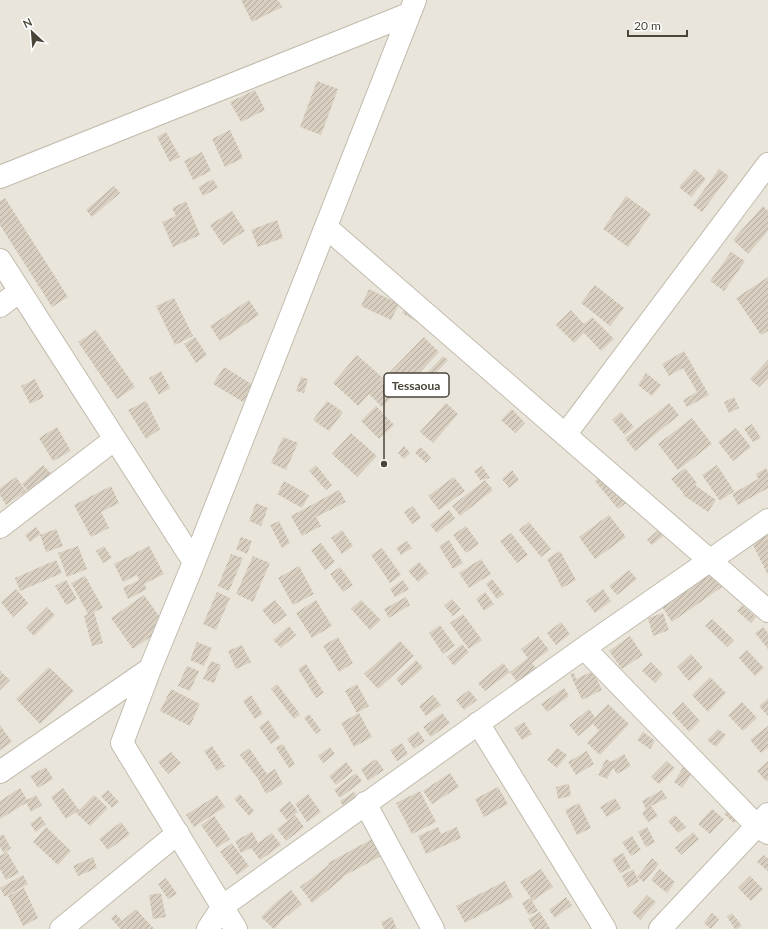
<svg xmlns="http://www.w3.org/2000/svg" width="768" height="929" viewBox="0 0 768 929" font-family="Lato,sans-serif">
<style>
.residential{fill:#eae5da}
.building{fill:url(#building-hatch)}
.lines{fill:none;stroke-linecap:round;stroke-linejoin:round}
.minor-casing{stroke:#c2bbae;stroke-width:24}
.minor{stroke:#fff;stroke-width:22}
.leader{fill:none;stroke:#4b4439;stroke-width:1.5}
.callout-dot{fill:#4b4439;stroke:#fff;stroke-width:1.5}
.callout{fill:#fff;stroke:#4b4439;stroke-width:1.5}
.callout-label{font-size:12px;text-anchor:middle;font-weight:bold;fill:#4b4439}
</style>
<defs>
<pattern id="building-hatch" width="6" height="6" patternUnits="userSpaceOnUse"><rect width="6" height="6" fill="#d8cfc1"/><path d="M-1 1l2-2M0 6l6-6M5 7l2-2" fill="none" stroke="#b1aa9e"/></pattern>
</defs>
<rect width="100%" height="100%" fill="#f6f3ec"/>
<path class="residential" d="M0,0H768V929H0Z"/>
<path class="building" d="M241,0H278L282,7L252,22Z
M317,81L338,89L321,135L300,127Z
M255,90L265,110L241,122L230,102Z
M230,130L243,158L225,167L212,139Z
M166,132L180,157L170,162L157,137Z
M202,152L211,171L193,180L184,161Z
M695,169L706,179L691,197L679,187Z
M719,169L729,176L702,212L693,205Z
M213,179L218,188L203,196L198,187Z
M114,186L120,193L92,217L86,210Z
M626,196L651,214L628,247L603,229Z
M5,198L68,297L52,307L0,225V201Z
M186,201L200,235L173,247L162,222L176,216L172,208Z
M763,206L768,211V231L748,254L733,240Z
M232,211L245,231L223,245L210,225Z
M277,220L283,238L258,247L251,230Z
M731,252L745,261L724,291L710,281Z
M768,277V331L761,335L736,298Z
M595,285L624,308L610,326L581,303Z
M369,289L399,304L391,320L361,306Z
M174,298L193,336L175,345L156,306Z
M249,300L259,315L220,341L210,326Z
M407,305L424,326L402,313Z
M571,310L584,324L592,317L614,339L601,351L584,333L574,343L556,325Z
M96,330L135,387L117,399L78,342Z
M195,337L207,355L196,363L184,344Z
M424,337L439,352L406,387L390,372Z
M684,351L709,395L687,407L683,400L697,392L683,368L669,376L662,364Z
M357,355L383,378L380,382L386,377L399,390L382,407L369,394L358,406L333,383Z
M443,356L448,360L415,395L410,391Z
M768,360V378L759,387L750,379Z
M224,367L253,385L243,402L213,384Z
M161,371L170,388L159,395L149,378Z
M646,373L661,385L652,396L638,385Z
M301,377L308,379L304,393L296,391Z
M35,379L44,397L30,404L21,386Z
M734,397L739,408L729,413L724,402Z
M146,401L160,429L146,439L128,410Z
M327,401L343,412L329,431L313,420Z
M446,403L458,414L433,443L420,432Z
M669,403L679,415L635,451L625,438Z
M376,406L394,425L379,439L361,421Z
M512,409L525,423L515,433L501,420Z
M621,412L634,427L625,435L612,420Z
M692,418L712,444L678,470L658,444Z
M752,424L761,438L753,442L744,429Z
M57,427L71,451L53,461L39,438Z
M736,428L751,447L733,461L718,442Z
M351,433L377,456L357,477L332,454Z
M283,437L298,443L286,470L271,463Z
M404,446L410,453L404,459L398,453Z
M420,447L431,457L426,463L415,453Z
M43,465L56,479L34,498L22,484Z
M316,465L332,485L326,490L309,471Z
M717,465L734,491L720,501L702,475Z
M482,466L490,478L480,480L474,471Z
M685,468L697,483L695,485L716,500L708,512L683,495L684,494L671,479Z
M766,468L768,472V488L738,505L732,494L758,479L756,474Z
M512,470L519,480L509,488L502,479Z
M606,471L630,500L618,509L595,481Z
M16,477L26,491L6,505L0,495V488Z
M454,477L465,491L439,510L428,496Z
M485,480L493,490L460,516L452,506Z
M284,481L309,495L302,508L277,494Z
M111,486L119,503L101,512L109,528L91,537L74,505Z
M339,490L346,502L316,517L321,526L302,536L291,516Z
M256,503L268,508L261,526L249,521Z
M413,506L421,518L412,524L404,512Z
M449,510L455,518L437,533L430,525Z
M609,515L626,537L595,559L579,537Z
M279,521L290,543L282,548L270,525Z
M529,522L551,549L541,557L519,530Z
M466,526L479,544L466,553L453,535Z
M36,527L41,534L30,542L25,535Z
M56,529L63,546L46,552L40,535Z
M342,530L353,546L342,554L331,538Z
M658,530L663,536L652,545L647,540Z
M511,533L528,555L517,563L500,541Z
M768,534V575L752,543Z
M241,537L252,541L247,554L236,549Z
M449,540L463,563L453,569L439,546Z
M407,541L412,548L401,555L396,548Z
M321,543L335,562L325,570L311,550Z
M78,546L87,569L67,577L58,553Z
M104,546L112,558L103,563L96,551Z
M149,546L164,574L144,584L147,589L128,599L123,588L139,580L137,575L123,582L114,564Z
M382,548L401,575L390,583L371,555Z
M560,551L576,580L562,588L547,559Z
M231,554L243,558L229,591L218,586Z
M253,556L270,563L253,602L236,594Z
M481,559L491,574L469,588L459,573Z
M56,560L62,573L20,591L15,578Z
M419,562L429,573L418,582L408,571Z
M299,566L314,594L293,605L278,578Z
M340,567L353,585L343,592L330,574Z
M629,570L637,579L617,595L609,586Z
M710,571L722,587L672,622L661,605Z
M85,576L103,608L94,612L103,643L92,646L84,616L88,614L71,583Z
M492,579L504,594L497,599L486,584Z
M66,580L77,599L66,605L55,586Z
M403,580L409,589L395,597L390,589Z
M16,589L28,603L13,617L1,602Z
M603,589L611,601L595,613L586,601Z
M217,592L230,598L216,630L203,624Z
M485,592L494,604L484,611L476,599Z
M144,595L166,626L133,649L111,618Z
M406,597L410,605L389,618L384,609Z
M452,599L461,609L453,616L444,606Z
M275,600L287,615L274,625L262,610Z
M316,600L332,626L312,638L296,613Z
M361,600L381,620L370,630L351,609Z
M742,605L756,617L751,623L737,611Z
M47,607L55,615L34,636L26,628Z
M663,613L669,630L653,636L648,618Z
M463,614L482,640L469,649L450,623Z
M712,619L734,640L727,647L705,626Z
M561,622L570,634L556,645L547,633Z
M440,625L455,646L443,654L429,633Z
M289,626L296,635L281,648L273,640Z
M763,627L768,633V649L755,633Z
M538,636L549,650L532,663L540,673L521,687L510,672L528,658L521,649Z
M630,636L643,655L622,669L609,651Z
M338,637L353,663L339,672L323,646Z
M400,641L414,656L378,689L364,674Z
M197,642L212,648L204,666L190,660Z
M462,644L469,652L454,666L447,657Z
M242,645L251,662L236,669L228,651Z
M747,650L764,668L755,676L739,658Z
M691,654L703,668L689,681L677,667Z
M416,660L423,668L402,686L396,679Z
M211,661L221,665L214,683L203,679Z
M651,662L663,674L655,683L642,671Z
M503,663L510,672L485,691L478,683Z
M306,664L324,693L316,698L298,669Z
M187,666L199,671L190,691L178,686Z
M49,667L74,691L40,724L16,699Z
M0,671L10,680L0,690Z
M593,671L602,690L582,700L570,674L574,673L576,679Z
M710,677L726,693L708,712L692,695Z
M277,684L300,714L294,719L271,689Z
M357,684L369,706L357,713L345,691Z
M564,688L569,696L547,712L541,704Z
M171,689L200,704L190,726L160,711Z
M469,690L477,700L464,710L456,700Z
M251,695L263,714L255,719L243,701Z
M433,695L441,705L426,716L419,706Z
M768,698V716L759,706Z
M683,702L700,721L689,732L672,713Z
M742,702L757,718L743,731L728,715Z
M608,704L629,724L600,755L587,743L599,730L593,724L578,736L569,725L589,709L595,717Z
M359,713L372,737L354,747L341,723Z
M442,713L450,723L431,737L423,727Z
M309,714L321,730L316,734L304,718Z
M268,720L280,738L271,744L259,727Z
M524,722L532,734L522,740L514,728Z
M0,725L12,742L0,750Z
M768,726V748L761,753L750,740Z
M718,729L726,735L716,747L707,740Z
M418,731L425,741L414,749L407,739Z
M643,732L655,741L650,749L637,740Z
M402,743L408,754L397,761L390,750Z
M283,744L295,764L289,768L276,748Z
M212,746L225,766L217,771L204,751Z
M330,747L335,754L323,763L318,756Z
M249,748L267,774L275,769L283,784L266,794L258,779L240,755Z
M557,748L567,755L557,768L547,760Z
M587,751L594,764L576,775L568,762Z
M171,752L181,763L168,774L158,762Z
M624,754L631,766L617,774L613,768L607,779L598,775L606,759L611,762Z
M376,759L384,770L368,781L361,769Z
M667,761L675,768L659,784L651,777Z
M768,761V780L766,781L757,771Z
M346,762L353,771L336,785L329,776Z
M686,763L695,769L682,788L674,782Z
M46,767L53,779L38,788L30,776Z
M356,773L362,781L340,798L334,790Z
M450,773L459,787L432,804L423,791Z
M569,784L571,796L558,799L556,787Z
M498,787L508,804L484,817L475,799Z
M20,788L27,800L36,795L42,805L31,812L26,803L0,819V801Z
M63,788L79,810L66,819L51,797Z
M108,790L119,802L112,808L101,796Z
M662,790L667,798L651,806L658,816L648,822L642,813L646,809L642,801Z
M420,791L436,822L412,834L396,803Z
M354,792L358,798L344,807L340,801Z
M240,794L254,811L249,816L234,799Z
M308,794L321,812L307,822L295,804Z
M94,795L108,808L90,826L76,813Z
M217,795L225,807L194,827L186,815Z
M615,798L621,808L607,817L600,807Z
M290,801L298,812L287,820L279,810Z
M579,803L591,828L577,835L565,810Z
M734,804L743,814L734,823L724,814Z
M712,809L724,819L710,834L698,824Z
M295,815L304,827L286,841L277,829Z
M675,815L686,827L678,833L668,821Z
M40,816L46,824L36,832L30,824Z
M214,816L230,839L217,848L201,825Z
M121,822L130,834L108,850L99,839Z
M46,827L71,851L58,865L33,842Z
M438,827L441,834L457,827L461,838L426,854L418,836Z
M647,827L655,842L646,847L638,832Z
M252,832L258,843L272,833L281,845L260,860L251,848L241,853L235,841Z
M693,832L699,839L681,855L675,848Z
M3,834L11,848L4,853L0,847V836Z
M632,836L641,850L631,856L622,842Z
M372,839L381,856L342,877L343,878L312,903L300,887L329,865L328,863Z
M232,843L249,866L237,875L220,852Z
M7,852L19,873L6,880L0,869V856Z
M623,853L631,868L620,873L612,859Z
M764,855L768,859V871L757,862Z
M93,857L97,868L78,876L73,866Z
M652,858L659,864L644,882L637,877L639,881L628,888L622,876L633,869L637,877Z
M541,869L553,887L532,901L538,911L529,915L522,903L531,898L520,882Z
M660,869L675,882L667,893L651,880Z
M23,875L28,884L5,897L0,888Z
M750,876L763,889L751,901L738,888Z
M166,878L177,894L168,899L158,884Z
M505,881L513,897L465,923L456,906Z
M24,888L38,918L23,926L8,896Z
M291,890L302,904L288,916L287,915L274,929L261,917L276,902Z
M161,893L166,917L153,919L149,895Z
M647,895L656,902L640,920L632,912Z
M566,897L572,905L555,918L549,910Z
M136,909L154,929H120L111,918L116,914L122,921Z
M540,912L550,929H534L528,919Z
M712,913L719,919L711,929L704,923Z
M732,913L742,926L737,929H735L727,917Z
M392,917L397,929H384L381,922Z"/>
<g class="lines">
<g class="minor-casing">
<path id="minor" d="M0,177L409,14
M326,227L768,611
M0,260L194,562
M0,306L20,291
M565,435L768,164
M0,527L115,439
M584,648L757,826L768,833
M478,723L605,929
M0,772L150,669
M365,803L433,929
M61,929L178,833
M208,929L223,906L584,648L768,520
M236,929L122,743L150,669L194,562L415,0
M660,929L768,814"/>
</g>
<use href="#minor" class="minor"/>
</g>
<path class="leader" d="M384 464L384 385"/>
<circle class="callout-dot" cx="384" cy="464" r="4"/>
<rect class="callout" x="384" y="373" width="65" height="24" rx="4"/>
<g class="callout-label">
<text x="416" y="390">Tessaoua</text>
</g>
<g transform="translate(32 32) rotate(334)" stroke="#ffffff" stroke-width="3" paint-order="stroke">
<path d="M0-3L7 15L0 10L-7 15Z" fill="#4b4439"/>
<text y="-6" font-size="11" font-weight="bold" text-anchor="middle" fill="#4b4439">N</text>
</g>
<path d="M628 30v6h59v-6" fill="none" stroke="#4b4439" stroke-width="2"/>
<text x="634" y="30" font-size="12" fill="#4b4439" stroke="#ffffff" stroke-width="3" paint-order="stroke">20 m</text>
</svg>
